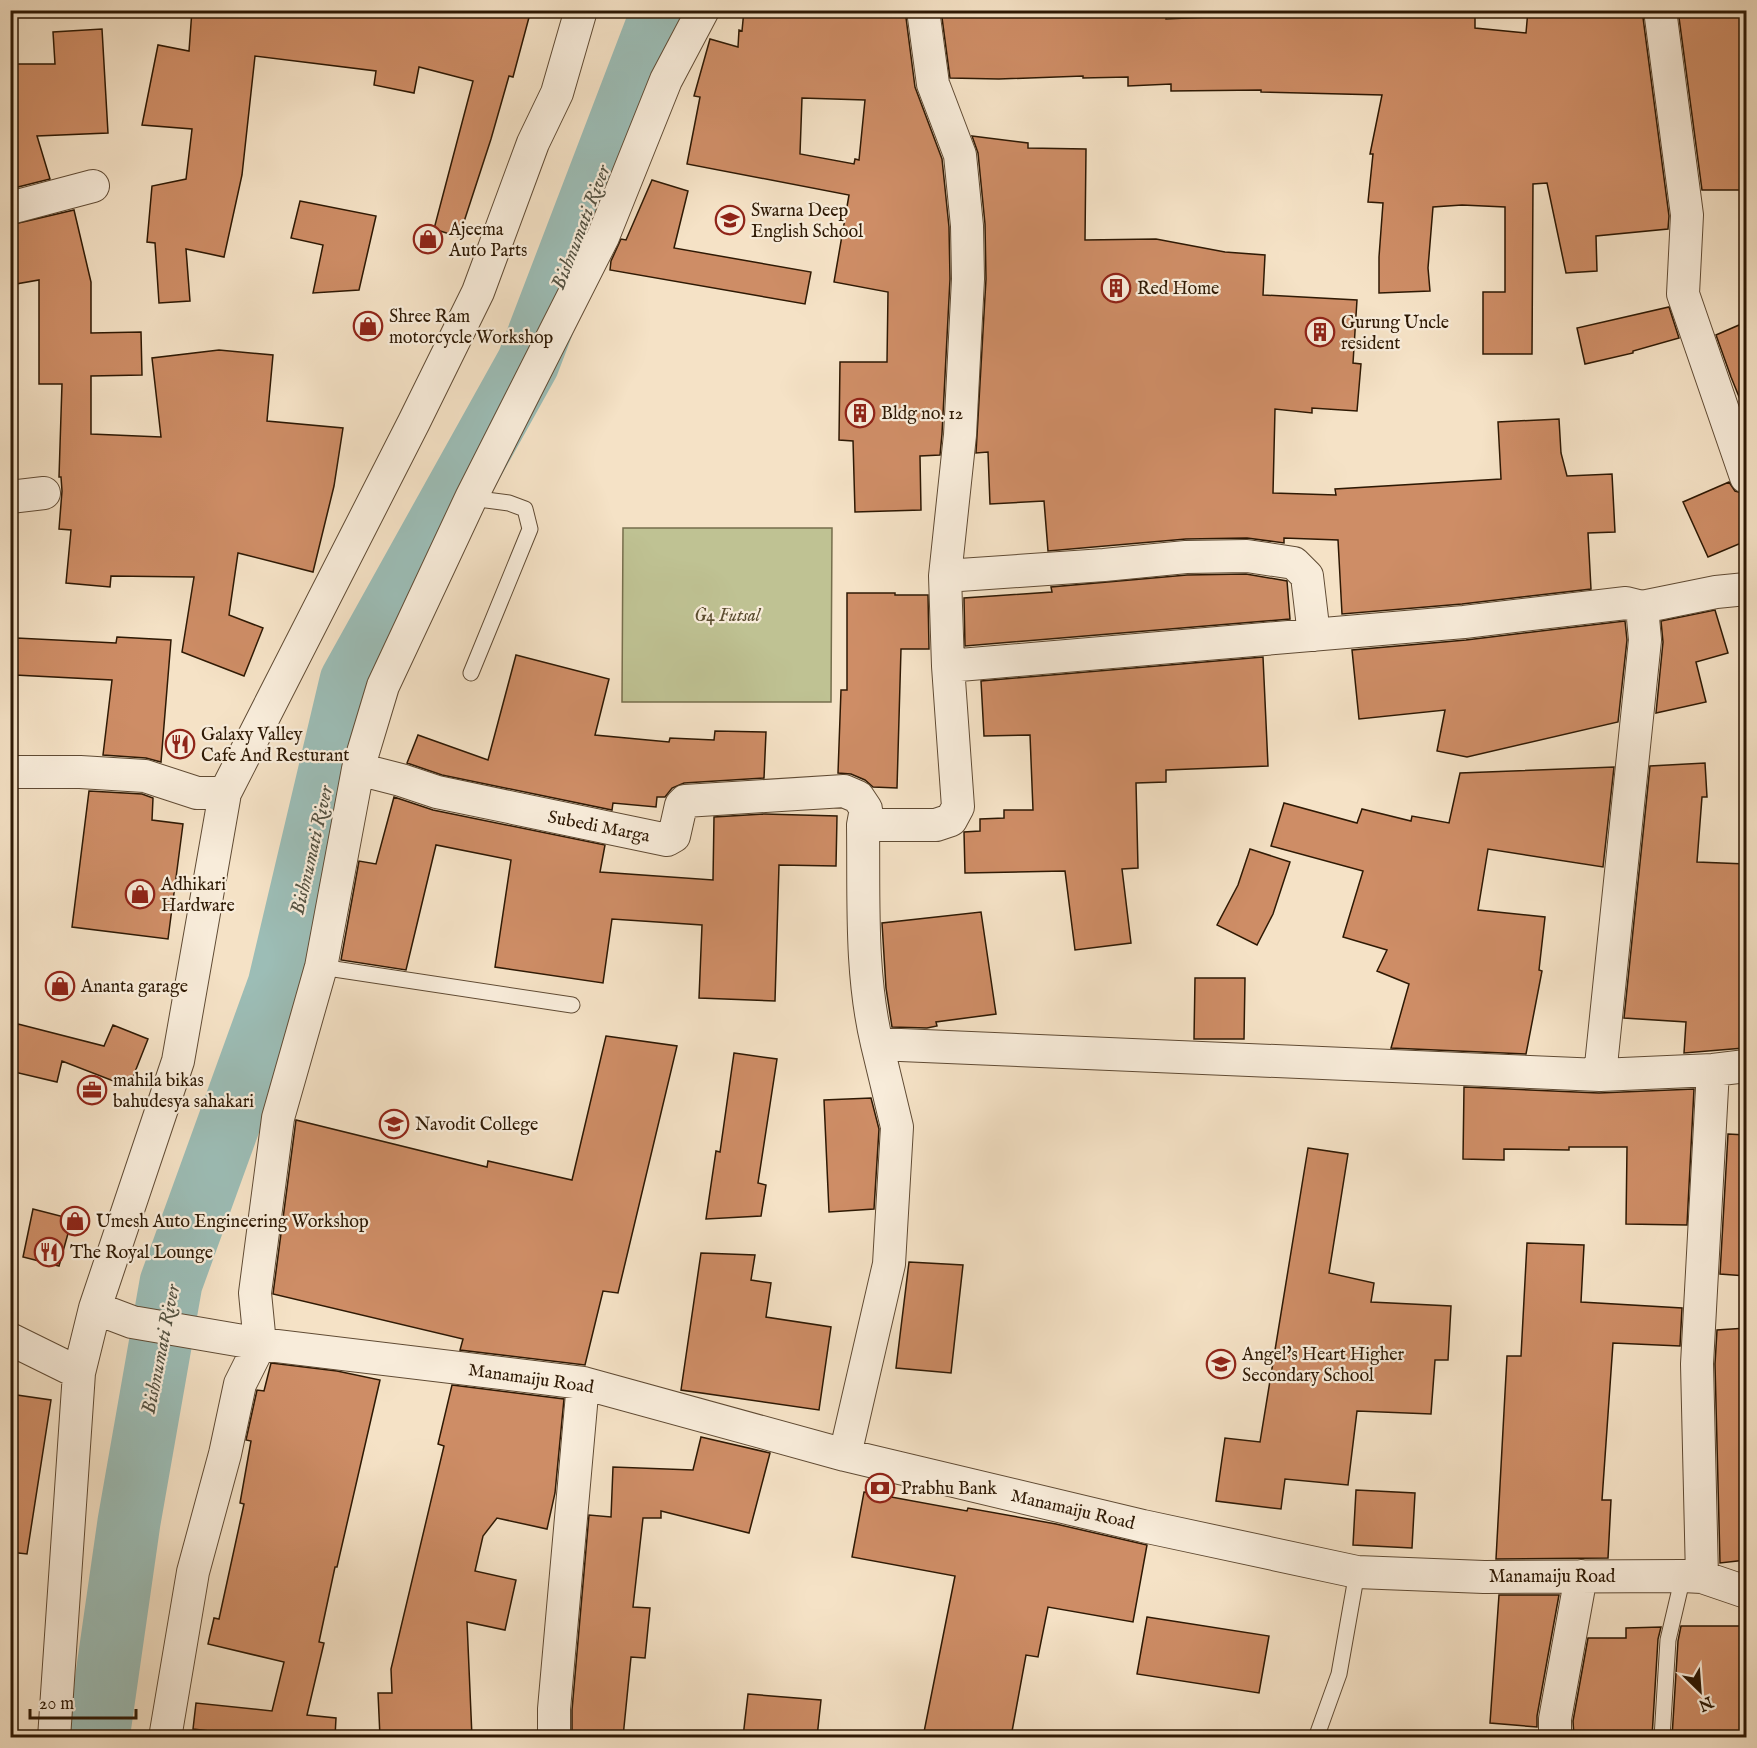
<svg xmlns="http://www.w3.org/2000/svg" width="1757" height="1748" viewBox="0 0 1757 1748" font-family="'IM FELL English',serif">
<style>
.green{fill:#bfc293;stroke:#766e4c;stroke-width:1.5}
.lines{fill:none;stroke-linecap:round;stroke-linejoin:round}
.river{stroke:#9cbdb6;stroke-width:63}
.building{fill:#ce8d66;stroke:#2e1904;stroke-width:1.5;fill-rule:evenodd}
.lane-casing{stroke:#604b34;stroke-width:17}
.street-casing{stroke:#604b34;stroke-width:34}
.lane{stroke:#f8ecda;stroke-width:15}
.street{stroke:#f8ecda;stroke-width:32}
.labels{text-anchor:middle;stroke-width:4.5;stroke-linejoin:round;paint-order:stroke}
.poi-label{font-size:18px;fill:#2e1904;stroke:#f8ecda;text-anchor:start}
.park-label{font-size:18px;font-style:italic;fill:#5a4c2f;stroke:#f8ecda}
.street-label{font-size:18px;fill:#2e1904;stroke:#f8ecda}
.water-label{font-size:20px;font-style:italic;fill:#545242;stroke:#f8ecda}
</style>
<rect width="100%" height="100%" fill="#f5e2c6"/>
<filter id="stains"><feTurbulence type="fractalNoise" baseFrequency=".00333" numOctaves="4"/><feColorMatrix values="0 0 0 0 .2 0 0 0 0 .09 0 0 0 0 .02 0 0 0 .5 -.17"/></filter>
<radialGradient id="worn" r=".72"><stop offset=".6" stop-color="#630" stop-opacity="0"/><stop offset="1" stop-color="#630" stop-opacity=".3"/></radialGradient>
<path class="green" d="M623,528H832L831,702H622Z"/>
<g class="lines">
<path class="river" d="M98,1738L129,1522L171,1283L279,985L351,681L528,363L663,10"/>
</g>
<path class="building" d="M192,10H531L513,77L509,76L491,139L459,237L434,229L473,81L419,67L414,93L374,85L376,71L255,56L242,175L224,257L186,249L190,301L159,303L155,243L147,242L152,186L186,179L192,129L142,125L158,45L189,51Z
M744,10H905L915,87L942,159L949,227L950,279L942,434L940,455L920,456L921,510L855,512L853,441L839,440L840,362H887L888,292L834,282L849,195L687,164L700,97L694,96L710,39L738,47L739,30L742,31ZM802,98L865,100L859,160L855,159L854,164L800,154Z
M941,10H1079V14L1122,13V16L1166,14V19L1230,16L1231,10H1475V28L1526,33L1528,10H1642L1669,216L1668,229L1596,236L1597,271L1566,273L1547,183L1533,184L1532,354H1483V292H1505V207L1462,205L1433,207L1428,268L1430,291L1379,293V257L1383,203L1368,202L1373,154H1370L1382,95L1261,92V90L1171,91V84L1128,86V77L1083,78V76L999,79L950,78Z
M1678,10H1746V190H1702Z
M102,29L108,133L37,136L50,179L10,189V64H55L53,32Z
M972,136L1028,143V148L1086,149L1085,240L1156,239L1225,252L1265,255L1263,295L1357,300L1353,363L1361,364L1357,411L1312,408V413L1275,409L1273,493L1336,495L1335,489L1501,479L1498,422L1559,419L1561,453L1567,476L1612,474L1615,532L1588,533L1591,589L1462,604L1342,614L1338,540L1284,538V543L1247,538L1186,539L1048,551L1044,501L990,504L988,452L976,453L986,279L985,224L978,153Z
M652,180L688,191L674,248L811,272L805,304L610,270L611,261L621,239L626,240Z
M300,201L376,216L359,290L313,293L323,245L291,238Z
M74,210L91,282V333L141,332L142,375L91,376V434L161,437L152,358L219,350L273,355L267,421L343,428L334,486L313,572L238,553L229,615L263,628L244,676L182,652L194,577L111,576L110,587L66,583L71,530L59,529L62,491L61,477H59L62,384H39V280L10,285V225Z
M1669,307L1679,338L1633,351V353L1585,364L1577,328Z
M1746,322V414L1731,377L1716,335Z
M1729,482L1735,491L1746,494V541L1708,557L1683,502Z
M1246,574L1287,581L1290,619L965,646L964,598L1052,592L1051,587L1187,575Z
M847,593H895V595H928L929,649H901L897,788L873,787L865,780L851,774L838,773L841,690H847Z
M1715,610L1728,653L1696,662L1706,702L1656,713L1663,642L1661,621Z
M1625,621L1627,640L1618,722L1467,757L1437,751L1445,710L1359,719L1352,650L1466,640Z
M117,637L171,640L161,762L146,758L103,755L112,680L15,675L17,638L116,643Z
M516,655L609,679L595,735L669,742L670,738L714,740L715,731L766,732L764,778L684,783L672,788L665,797H657L656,807L613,803L612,810L442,775L407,763L418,735L488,760Z
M1263,657L1268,766L1166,770V782L1136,783L1138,868L1122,869L1131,943L1075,950L1065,871L965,873L964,832L980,831V819L1004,818V810H1033L1030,735L984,736L981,681Z
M1705,763L1707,797H1702L1697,862L1746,864V1006L1744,1048L1684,1053L1686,1022L1624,1018L1650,766Z
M1614,767L1603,867L1488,849L1478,910L1545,917L1539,970L1542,971L1526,1054L1391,1048L1409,984L1377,971L1387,950L1343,937L1363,871L1271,846L1284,803L1357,823L1362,809L1411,821L1412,816L1449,823L1460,773Z
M89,791L142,794L153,798L152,820L183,824L168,939L72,927Z
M394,797L433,810L605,845L600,872L713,880L714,817L764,814L837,816L836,866L779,865L775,1001L699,998L702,925L612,919L603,983L495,967L511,860L436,845L406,970L341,960L359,861L376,864Z
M1250,849L1290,862L1273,914L1257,945L1217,925L1238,885Z
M981,912L996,1014L936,1022L937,1026L927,1028L892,1027L886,988L882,923Z
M1195,978H1245L1244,1039H1194Z
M18,1024L104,1046L113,1025L148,1039L129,1087L62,1061L57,1082L10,1071L13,1041Z
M606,1036L677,1046L618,1293L603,1291L585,1365L460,1350L463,1339L273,1294L296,1120L487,1167L488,1161L572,1180Z
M734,1053L777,1059L758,1183L766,1185L761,1216L706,1219L716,1151L720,1152Z
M1464,1087L1599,1093L1694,1089L1687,1225L1626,1224L1627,1147H1569V1150L1504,1149V1160L1463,1159Z
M871,1098L879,1129L874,1209L829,1212L824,1100Z
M1728,1134L1746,1135V1276L1720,1274Z
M1308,1148L1348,1154L1329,1273L1374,1283L1371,1302L1451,1306L1448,1360H1435L1431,1414L1357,1411L1348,1485L1285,1479L1281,1509L1216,1501L1225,1438L1260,1442Z
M33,1209L72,1219L59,1266L23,1257Z
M1527,1243L1584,1245L1581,1302L1682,1308L1680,1346L1613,1343L1602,1500H1611L1608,1558L1496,1559L1507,1356H1521Z
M701,1253L755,1255L751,1280L771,1283L766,1317L831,1327L819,1410L681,1390Z
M909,1262L963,1265L951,1373L896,1368Z
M1746,1328V1560L1720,1563L1715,1364L1717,1330Z
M271,1363L337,1371L380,1380L337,1567H335L319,1642L324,1643L307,1715L336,1718L335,1737H261L193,1729L196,1703L272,1711L284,1662L208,1644L214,1618L219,1619L244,1504L240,1503L251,1441L246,1440L257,1390L264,1391Z
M452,1385L564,1399L555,1493L547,1529L497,1518L483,1536L475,1571L516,1580L505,1630L467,1622L472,1737H380L378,1693H392L391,1669L444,1446L438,1444Z
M10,1394L51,1400L27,1554L10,1552Z
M701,1437L770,1453L749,1533L661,1511V1518H643L633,1607L650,1608L645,1658L631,1657L623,1737H572V1710L589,1515L611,1517L613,1467L693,1470Z
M1356,1490L1415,1493L1412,1548L1353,1545Z
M864,1492L967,1511L968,1508L1056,1524L1147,1545L1133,1622L1048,1607L1038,1657L1026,1655L1011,1737H923L955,1576L852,1557Z
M1499,1595H1559L1537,1716V1727L1490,1723Z
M1147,1617L1269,1636L1259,1693L1137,1674Z
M1681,1626H1746V1737H1672L1678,1641Z
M1661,1627L1658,1639L1652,1737H1574L1573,1721L1588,1638H1626V1628Z
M748,1694L821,1700L817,1737H743Z"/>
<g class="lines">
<g class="lane-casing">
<path id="lane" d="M471,673L530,529L525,509L509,503L471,498
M321,967L572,1005
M1316,1738L1339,1674L1357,1572
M1662,1738L1668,1640L1683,1576"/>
</g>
<g class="street-casing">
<path id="street" d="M923,10L933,84L960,155L967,226L968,279L960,435L945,576L948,666L958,807L951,820L936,825H863C864,898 860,973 877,1044L1600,1075L1713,1070L1746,1066
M1660,10L1687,215L1683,294L1746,477
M10,208L93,186
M10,497L44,493
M945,576L1104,565L1186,557L1247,556L1294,563L1307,576L1314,635
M948,666L1464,622L1626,603L1642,607L1716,592L1746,589
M358,769L401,780L437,792L667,840L674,836L681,805L685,801L844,791L858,797L866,809L863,825
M10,772H80L145,776L197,793H225
M1600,1075L1645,640L1642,607
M95,1308L132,1322L260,1344L583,1383L845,1455L1143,1526L1357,1572L1484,1577L1683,1576L1702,1577L1746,1592
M10,1339L79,1373
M845,1455L889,1264L897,1127L877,1044
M1702,1577L1697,1364L1713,1070
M54,1738L79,1373L95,1308L178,1061L225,793L414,422L478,292L533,143L557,93L581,10
M165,1738L193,1572L225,1454L240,1384L260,1344L255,1293L278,1118L321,967L358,769L383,686L471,498L603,237L666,80L703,10
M554,1738V1709L583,1383
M1555,1738V1719L1581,1576"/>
</g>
<use href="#lane" class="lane"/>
<use href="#street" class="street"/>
</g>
<defs>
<g id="school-ring" transform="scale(1.5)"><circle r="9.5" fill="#f8ecda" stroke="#8f2418" stroke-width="1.5"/><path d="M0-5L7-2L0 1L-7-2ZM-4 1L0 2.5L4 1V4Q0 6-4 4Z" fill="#8f2418"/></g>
<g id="shop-ring" transform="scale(1.5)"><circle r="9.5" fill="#f8ecda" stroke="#8f2418" stroke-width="1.5"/><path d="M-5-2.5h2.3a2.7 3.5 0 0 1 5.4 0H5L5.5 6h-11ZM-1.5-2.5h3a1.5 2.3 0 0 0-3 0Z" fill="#8f2418"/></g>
<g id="building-ring" transform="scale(1.5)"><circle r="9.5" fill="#f8ecda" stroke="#8f2418" stroke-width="1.5"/><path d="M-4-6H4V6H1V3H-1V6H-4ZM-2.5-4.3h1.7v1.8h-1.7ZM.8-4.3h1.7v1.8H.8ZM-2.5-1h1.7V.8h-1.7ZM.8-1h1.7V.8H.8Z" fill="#8f2418"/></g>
<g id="restaurant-ring" transform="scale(1.5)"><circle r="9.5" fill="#f8ecda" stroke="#8f2418" stroke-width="1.5"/><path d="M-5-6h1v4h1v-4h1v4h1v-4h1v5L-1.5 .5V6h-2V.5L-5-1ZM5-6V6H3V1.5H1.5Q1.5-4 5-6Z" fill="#8f2418"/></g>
<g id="office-ring" transform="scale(1.5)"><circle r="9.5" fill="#f8ecda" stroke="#8f2418" stroke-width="1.5"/><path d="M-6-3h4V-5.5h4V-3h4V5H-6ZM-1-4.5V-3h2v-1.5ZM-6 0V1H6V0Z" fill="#8f2418"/></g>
<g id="university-ring" transform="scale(1.5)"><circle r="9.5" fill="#f8ecda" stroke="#8f2418" stroke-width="1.5"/><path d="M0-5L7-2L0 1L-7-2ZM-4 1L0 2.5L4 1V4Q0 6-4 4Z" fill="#8f2418"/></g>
<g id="bank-ring" transform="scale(1.5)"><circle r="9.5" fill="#f8ecda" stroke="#8f2418" stroke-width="1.5"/><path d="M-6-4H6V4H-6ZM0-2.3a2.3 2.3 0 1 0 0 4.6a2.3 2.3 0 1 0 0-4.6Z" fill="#8f2418"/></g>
</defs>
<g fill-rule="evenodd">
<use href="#school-ring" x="730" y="220"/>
<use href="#shop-ring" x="428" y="239"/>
<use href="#building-ring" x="1116" y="288"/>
<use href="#shop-ring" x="368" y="326"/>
<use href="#building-ring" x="1320" y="332"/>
<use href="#building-ring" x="860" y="413"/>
<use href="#restaurant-ring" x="180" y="744"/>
<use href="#shop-ring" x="140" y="894"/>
<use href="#shop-ring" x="60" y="986"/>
<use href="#office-ring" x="92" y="1090"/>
<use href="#university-ring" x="394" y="1124"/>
<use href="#shop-ring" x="75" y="1221"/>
<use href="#restaurant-ring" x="49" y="1252"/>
<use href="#school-ring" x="1221" y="1364"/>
<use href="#bank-ring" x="880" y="1488"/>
</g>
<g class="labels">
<g class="poi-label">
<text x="751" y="216">Swarna Deep<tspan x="751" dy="21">English School</tspan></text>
<text x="449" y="235">Ajeema<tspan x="449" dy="21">Auto Parts</tspan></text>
<text x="1137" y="294">Red Home</text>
<text x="389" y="322">Shree Ram<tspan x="389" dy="21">motorcycle Workshop</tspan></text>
<text x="1341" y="328">Gurung Uncle<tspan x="1341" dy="21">resident</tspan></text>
<text x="881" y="419">Bldg no. 12</text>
<text x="201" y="740">Galaxy Valley<tspan x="201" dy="21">Cafe And Resturant</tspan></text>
<text x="161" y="890">Adhikari<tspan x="161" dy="21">Hardware</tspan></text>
<text x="81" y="992">Ananta garage</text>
<text x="113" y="1086">mahila bikas<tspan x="113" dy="21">bahudesya sahakari</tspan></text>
<text x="415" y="1130">Navodit College</text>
<text x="96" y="1227">Umesh Auto Engineering Workshop</text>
<text x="70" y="1258">The Royal Lounge</text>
<text x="1242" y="1360">Angel's Heart Higher<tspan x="1242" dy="21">Secondary School</tspan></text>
<text x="901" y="1494">Prabhu Bank</text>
</g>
<g class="park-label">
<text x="727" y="621">G4 Futsal</text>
</g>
<g class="street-label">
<text transform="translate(599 826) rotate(11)" y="6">Subedi Marga</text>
<text transform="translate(531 1378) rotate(8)" y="6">Manamaiju Road</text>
<text transform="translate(1073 1509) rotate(13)" y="6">Manamaiju Road</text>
<text x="1552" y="1582">Manamaiju Road</text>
</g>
<g class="water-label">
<text transform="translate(580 227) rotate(-69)" y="7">Bishnumati River</text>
<text transform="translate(311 850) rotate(-77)" y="7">Bishnumati River</text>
<text transform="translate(160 1349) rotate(-79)" y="7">Bishnumati River</text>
</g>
</g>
<rect width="1757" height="1748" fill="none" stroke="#f5e2c6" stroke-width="36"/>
<rect x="12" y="12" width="1733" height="1724" fill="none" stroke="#2e1904" stroke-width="3"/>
<rect x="18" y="18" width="1721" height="1712" fill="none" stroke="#2e1904" stroke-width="1.5"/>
<g transform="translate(1700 1691) rotate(155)" stroke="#f8ecda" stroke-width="4.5" paint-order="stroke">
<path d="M0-4.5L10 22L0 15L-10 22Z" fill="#2e1904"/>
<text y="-9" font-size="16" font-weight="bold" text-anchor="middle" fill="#2e1904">N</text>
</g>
<path d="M30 1709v9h106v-9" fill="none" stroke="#2e1904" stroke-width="3"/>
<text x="39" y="1709" font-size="18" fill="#2e1904" stroke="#f8ecda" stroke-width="4.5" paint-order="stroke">20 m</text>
<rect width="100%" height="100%" filter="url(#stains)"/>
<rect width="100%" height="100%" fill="url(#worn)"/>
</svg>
